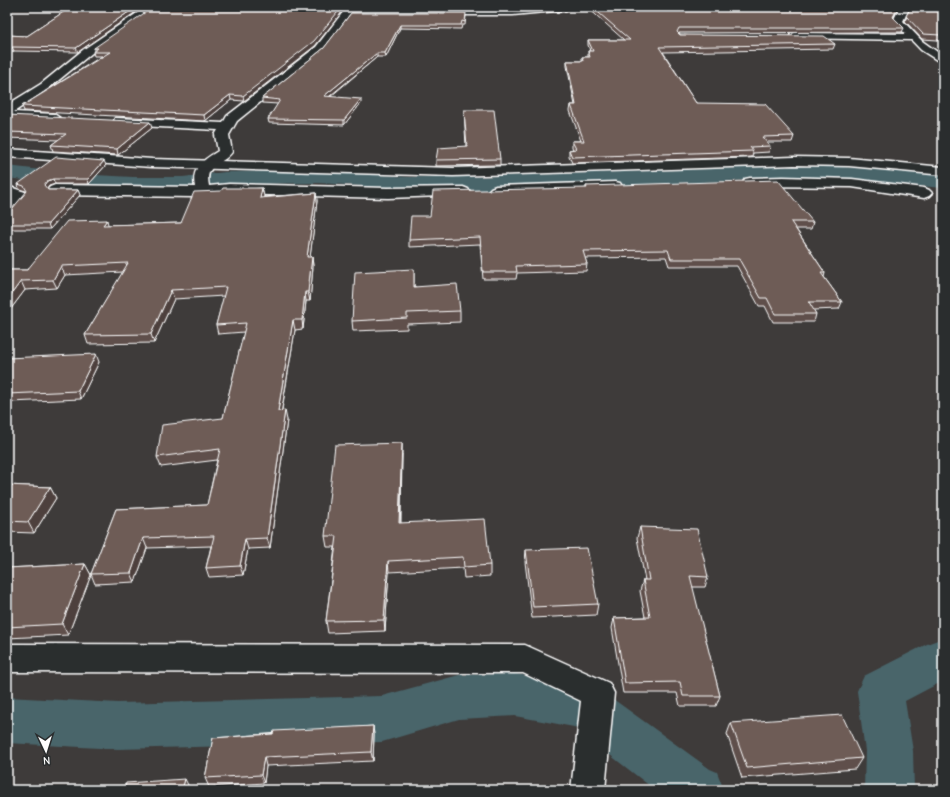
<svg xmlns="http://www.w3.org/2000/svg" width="950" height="797" viewBox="0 0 950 797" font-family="'Comic Neue',sans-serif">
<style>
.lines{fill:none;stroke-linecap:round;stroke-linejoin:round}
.canal{fill:#48656b;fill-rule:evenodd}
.minor-casing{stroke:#fff;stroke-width:3}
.tertiary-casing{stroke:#fff;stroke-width:3}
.secondary-casing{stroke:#fff;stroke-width:3}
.minor{fill:#2a2d2e;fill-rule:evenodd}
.tertiary{fill:#2a2d2e;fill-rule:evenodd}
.secondary{fill:#2a2d2e;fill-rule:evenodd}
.wall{fill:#5f4f4b;stroke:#fff}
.shaded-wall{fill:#4d403d;stroke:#fff}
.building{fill:#6e5c57;stroke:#fff}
</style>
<rect width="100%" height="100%" fill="#3e3b3a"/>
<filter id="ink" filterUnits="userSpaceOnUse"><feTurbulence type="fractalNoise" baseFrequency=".025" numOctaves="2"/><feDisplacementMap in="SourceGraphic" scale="8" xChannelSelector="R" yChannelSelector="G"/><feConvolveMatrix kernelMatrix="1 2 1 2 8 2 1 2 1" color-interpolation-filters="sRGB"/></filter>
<g filter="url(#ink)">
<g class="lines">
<path class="canal" d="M7,166L76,174L133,177H183L225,172L319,171L409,177H474L798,166L843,167L943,176V188L843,179L798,178L474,191L409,189L319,183L225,184L183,189H133L76,186L7,178Z
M943,638V681L905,701L913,751L914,790H864L865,751L857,691L864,676L927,644Z
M515,674L585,685L602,691L710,769L717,772L724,790H655L574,727L515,716L459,719L382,742L118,749L7,743V697L118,703L382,696L459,675Z"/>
<g class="minor-casing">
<path id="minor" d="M146,7H157L92,53L49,88L14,112L54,114L60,118L59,121L7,119V105L41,84L84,49Z
M347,7H357L355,9H513L571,7L566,10L513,15H351L324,51L237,121L229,135L232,152C222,166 204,163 209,186L229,184L388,188L463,187L468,189L471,192L468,195L388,198L229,194L193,197L55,195L50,193L47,190L50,187L55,185L195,187C191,168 203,160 218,151L215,135L218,130L120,125L114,121L115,118L223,123L227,116L316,47Z
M795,33L911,34L916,37L911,40L791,38L790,36L791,34Z
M783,177L852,179L924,188L929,190L932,193L929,196L924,198L852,187L750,186L745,185L743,182L745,179L750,178Z
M615,182L620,183L622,186L620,189L496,196L491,194L488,191L491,188L496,186Z
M7,186L25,192L28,195L13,213L7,215V200L10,197L7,196Z
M7,644L525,645L609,683L614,693L605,790H571L581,701L523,673L7,672Z"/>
</g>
<g class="tertiary-casing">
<path id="tertiary" d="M896,7H906L908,11L903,21L922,41L943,56V64L921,50L895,23L893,21L898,11Z"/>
</g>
<g class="secondary-casing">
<path id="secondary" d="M7,149L152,159L453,168L794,157L849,158L943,167V175L849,166L794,165L453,176L152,167L7,157Z"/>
</g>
<use href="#minor" class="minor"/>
<use href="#tertiary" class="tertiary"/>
<use href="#secondary" class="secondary"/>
</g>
<path class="wall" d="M71,7H143L78,52L14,51L7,55V35L27,36Z
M358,7H477V8H358Z
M587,7H898L893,17L904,28L902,32L679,33L680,35L835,44L833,49L663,52L696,103L794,136L792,142H767L770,146L769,152L753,153L752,157L572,163L569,156V150L573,149L572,147V141H581L570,111L571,105H575L567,66V61H582V57H588V51H590L588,45V40H624Z
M907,7H943V45L938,40L922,39L905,21L909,11Z
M351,13L466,16L465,25H462L461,29L400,28L386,57H377L330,97L361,103L344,125L269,123L268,119L278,104L262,103V98L324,48Z
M315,46L244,101L231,100L205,121L24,111L22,106L102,56H94L93,52L94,50V48Z
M464,110L500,159V165L436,166V160L466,146Z
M7,116L152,128L118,155L53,151L51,145L58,140L7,138Z
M106,165L89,184H55L49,186L47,188L48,190H78L80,195L50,229H7V211L12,209L27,192L26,191L19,189L18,184Z
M586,186L813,222L811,229H796L825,273L824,277L842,302L839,309L813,310L816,314L814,322H773L765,306H759L737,266H669L666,257L585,258L587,264L586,271L517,273L516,279H483L480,244L409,247V240L430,216L586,188Z
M262,188L264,197L316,193L317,201L310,257H312L313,266L310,301H306L303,329L295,330L282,410L287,420L270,548L248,549L243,575L209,577L206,568L211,546L147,548L135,582L95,584L91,574L116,509L207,505L217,460L161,467L157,457L223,418L244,332L218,334L216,325L224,296L174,299L154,343L88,344L85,335L123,272L65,275L57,288L25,290L7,314V270H27L108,225L181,223L221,191Z
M414,269V286L460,311V322L407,324V329L353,331L352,321Z
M7,358L99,362L81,399L10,402L7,407Z
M402,454L401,523L490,565V576L464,578L463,568L389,572L385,631L328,633L326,621L335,547H327L325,536Z
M7,485L50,487L56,498L34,533L7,532Z
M640,527L708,577L705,587H692L720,696L716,706H680L677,693H623L612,628L614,618L645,617L640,591L643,580H645L637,538Z
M526,550L598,604L596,615L532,618L525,562Z
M85,564L91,575L68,635L7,638V568Z
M731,723L862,758L855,769L742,778L727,734Z
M373,726L374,735L373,761L266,766L264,783L209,787L205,778L213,738Z"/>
<path class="shaded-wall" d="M136,7H143L78,52L76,48Z
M342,7H346L315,46L244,101L243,96Z
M400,25V28L386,57L385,53Z
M12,47L14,51L7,55V49Z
M377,53V57L325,100L324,96Z
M230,95L231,100L205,121L204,115Z
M361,99V103L344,125V120Z
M150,122L152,128L118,155L117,149Z
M104,161L106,165L89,184L88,179Z
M53,179L55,184L49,186L46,190L44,185L47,181Z
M262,188L264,196L261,206L260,198Z
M78,190L80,195L50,229L48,224Z
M316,193L317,201L309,266L307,257Z
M107,220L109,229L103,225Z
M312,257L313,266L310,301L308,292Z
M61,266L65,275L57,288L53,280Z
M21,281L25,290L7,314V300Z
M171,290L174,299L154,343L151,334Z
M305,292L306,301L303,329L302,320Z
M293,320L295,330L280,420L278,411Z
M96,354L99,362L81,399L78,391Z
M7,396L10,402L7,407Z
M285,410L287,420L270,548L267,538Z
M402,443V454L400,535L399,523Z
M50,487L56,498L34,533L28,522Z
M143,538L147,548L135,582L131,573Z
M245,539L248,549L243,575L240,566Z
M388,561L389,572L385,631L384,620Z
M85,564L91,575L68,635L62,624Z
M373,726L374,735L373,761L371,752Z
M264,757L266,766L264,783L261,775Z
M185,779L190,789V790H182Z"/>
<path class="building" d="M71,7H136L76,48L12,47L7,49V35L27,36Z
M153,7H342L314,41L243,96L230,95L204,115L22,106L110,52H93L98,48H94Z
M592,7H898L893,17L904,28H679L677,32L680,35L824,36L835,44L659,47L696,103L765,104L794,136L762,137L770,146L750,147L753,151L572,157L569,150L576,149L572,141H584L571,105H576L567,61H583L582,57H590L588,51H593L588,40H630Z
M911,7H943V38L940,35L923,34L906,16Z
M351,13H466L465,22L462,21L461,25H400L385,53H377L324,96L361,99L344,120L268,119L280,100L262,98L324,48Z
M464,110H494L500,159L436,160L438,148L467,146Z
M8,115L150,122L117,149L51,145L66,134L7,132V116Z
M56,157L104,161L88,179H53L47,181L44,185L48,190H78L48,224H7V211L12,209L27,191L24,186L18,184Z
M778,180L813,222H791L825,273H821L842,302H809L816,314H775L767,298H761L739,259H671L668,250L583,251L587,264L516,266L517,272H483L480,237L409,240L411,216H430L433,191L587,188L586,186Z
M223,188H262L260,198L316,193L307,257H312L308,292H305L302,320H293L278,411L285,410L267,538L245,539L240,566L206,568L214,536L143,538L131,573L91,574L116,509L207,505L220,449L157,457L162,425L223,418L246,323L216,325L226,287L171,290L151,334L85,335L128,263L61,266L53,280L21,281L7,300V270H27L67,221L107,220L103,225L181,223L194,192L221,191Z
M414,269V287L457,284L460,311L407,313V318L352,321L355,272Z
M96,354L78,391L7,394V358Z
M402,443L399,523L485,519L490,565L464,567L463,557L388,561L384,620L326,621L337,536H325L335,445Z
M7,485L50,487L28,522L7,521Z
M640,527L697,529L708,577L690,576L720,696H683L680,682L625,683L614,618L650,617L643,580H649Z
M587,548L598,604L533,607L526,550Z
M85,564L62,624L7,627V568Z
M842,715L862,758L747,768L731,723Z
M373,726L371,752L264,757L261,775L205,778L213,738L273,734L274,731Z
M185,779L182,790H124L126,783Z"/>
</g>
<rect width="950" height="797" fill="none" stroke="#2a2d2e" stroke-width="24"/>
<rect x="12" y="12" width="926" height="773" fill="none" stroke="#fff" stroke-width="1.5" filter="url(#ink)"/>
<g transform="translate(46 751) rotate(176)" stroke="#2a2d2e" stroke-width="3" paint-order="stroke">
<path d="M0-3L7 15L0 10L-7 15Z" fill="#ffffff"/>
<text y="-6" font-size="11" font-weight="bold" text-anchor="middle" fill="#ffffff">N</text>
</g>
</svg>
